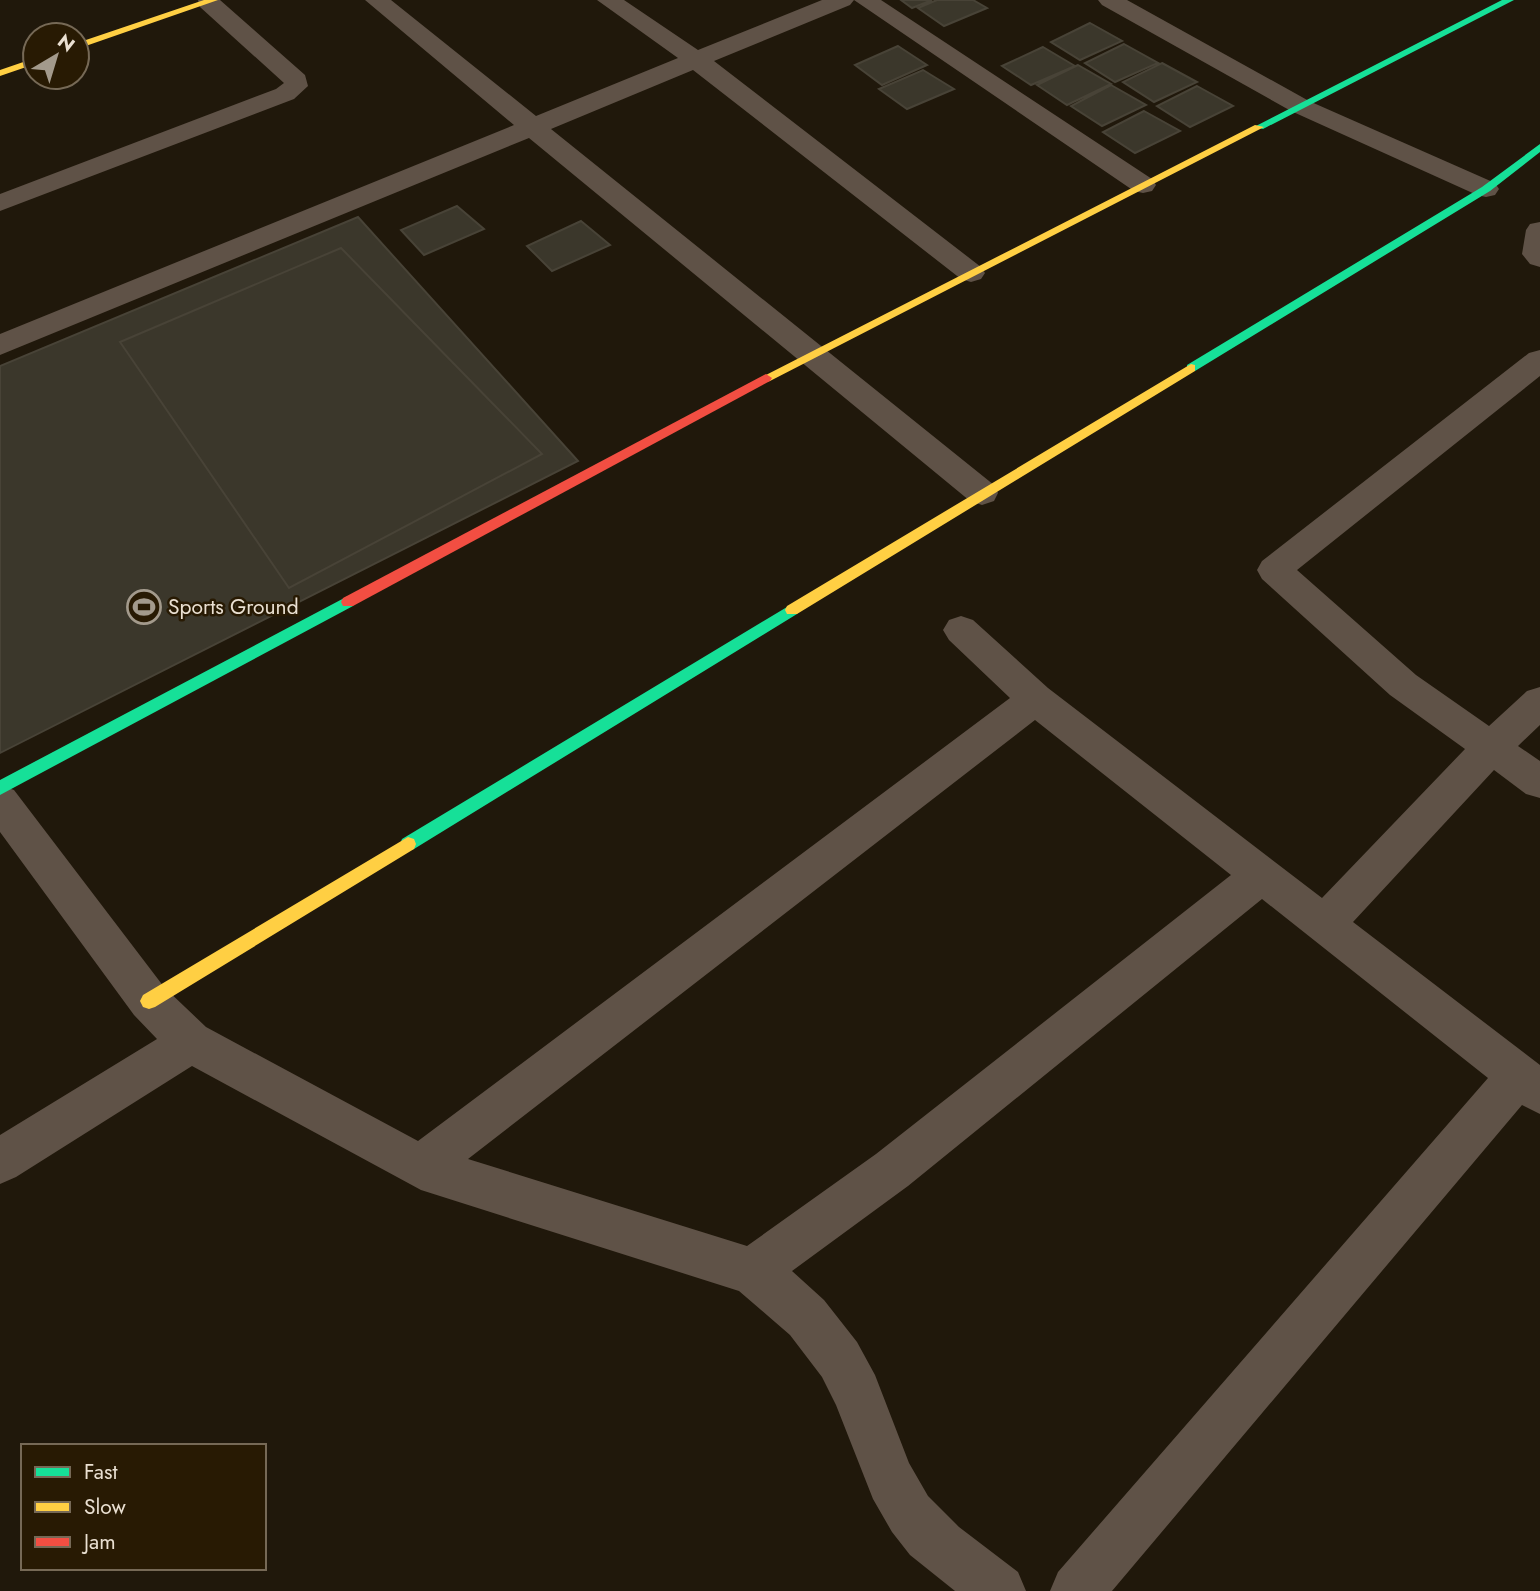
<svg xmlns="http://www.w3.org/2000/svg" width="1540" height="1591" viewBox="0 0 1540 1591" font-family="Jost,sans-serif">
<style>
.building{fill:#3b372b;stroke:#484337;stroke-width:2}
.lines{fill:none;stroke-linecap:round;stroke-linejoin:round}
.street{fill:#5f5247;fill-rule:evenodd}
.fast{fill:#16e098;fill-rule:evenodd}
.slow{fill:#ffcf43;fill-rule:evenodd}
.jam{fill:#f24e42;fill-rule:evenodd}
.labels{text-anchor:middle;stroke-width:5;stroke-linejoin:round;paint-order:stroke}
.poi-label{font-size:21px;fill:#eae0d2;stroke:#281a03;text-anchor:start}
</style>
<rect width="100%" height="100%" fill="#20180b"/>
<path class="building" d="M901,0H932L912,8Z
M937,0H973L987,8L944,26L918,8Z
M1090,23L1122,41L1080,60L1051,42Z
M1124,44L1158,63L1115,82L1085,63Z
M898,46L927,65L882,85L855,65Z
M1043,47L1075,66L1031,85L1002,66Z
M1162,63L1197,82L1154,102L1123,82Z
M1078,65L1111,84L1067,105L1037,85Z
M923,70L954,89L907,109L879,89Z
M1111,85L1146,105L1102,126L1071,106Z
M1197,86L1233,106L1190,127L1157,106Z
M1144,111L1180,131L1135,153L1103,132Z
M457,206L484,229L424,255L401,230Z
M358,217L578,461L0,753V366Z
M581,221L610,245L552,271L527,246Z
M341,248L542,454L289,588L120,342Z"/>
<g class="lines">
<path class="street" d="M198,0H220L305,75L308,86L294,99L0,211V194L276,89L284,83L200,7Z
M365,0H391L536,116L678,58L597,0H624L698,50L822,0H881L1152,179L1156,185L1152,191L1143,193L1134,191L854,0L850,5L714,61L981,267L985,273L981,279L971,282L961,279L693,70L551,129L994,485L998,493L994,501L982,505L970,501L529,138L0,355V334L514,125Z
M1098,0H1127L1309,101L1495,183L1499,189L1495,195L1486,197L1477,195L1291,111L1102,5Z
M1540,222V267L1530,264L1522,254L1526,230L1530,224Z
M1540,350V376L1297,570L1416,675L1489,726L1527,691L1540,687V725L1518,746L1540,761V798L1526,794L1494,770L1353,922L1540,1065V1114L1522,1105L1112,1591H1050L1058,1572L1488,1078L1262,899L908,1186L792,1271L824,1300L857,1342L875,1375L909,1463L928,1496L959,1527L1018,1572L1026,1591H955L910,1555L892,1532L873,1499L836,1405L822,1377L790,1335L739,1291L421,1190L192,1066L16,1177L0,1184V1135L157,1039L134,1015L0,832V785L14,790L164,987L206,1027L418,1141L1010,698L949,640L943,630L949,620L961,616L973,620L1048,688L1322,898L1465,749L1390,695L1262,579L1257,570L1262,561L1529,353ZM1035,720L1231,875L876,1154L747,1246L468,1159Z"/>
<path class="fast" d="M1502,0H1514L1263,129L1254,127Z
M1540,144V152L1490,191L1195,371H1187V365L1482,187Z
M348,596L353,598L355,602L353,606L0,795V780Z
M792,604L799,610L797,614L414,849L408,851L402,849L400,844L402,839Z"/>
<path class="slow" d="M204,0H218L77,49V43Z
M35,58V64L0,76V70Z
M1255,125L1264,127L770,381L766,382L760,378Z
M1191,364L1195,365V371L797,614H787L785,610L787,606Z
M408,837L414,839L416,844L414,849L155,1007L149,1009L143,1007L140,1001L143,995Z"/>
<path class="jam" d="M766,374L772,378L770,381L353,606H343L341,602L343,598Z"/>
</g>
<defs>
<g id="stadium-ring" transform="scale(1.75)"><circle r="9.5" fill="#281a03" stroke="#a39a8c" stroke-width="1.5"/><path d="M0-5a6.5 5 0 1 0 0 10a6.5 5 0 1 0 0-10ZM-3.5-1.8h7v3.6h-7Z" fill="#a39a8c"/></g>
</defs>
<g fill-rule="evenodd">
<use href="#stadium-ring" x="144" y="607"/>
</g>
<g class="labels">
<g class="poi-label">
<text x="168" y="614">Sports Ground</text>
</g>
</g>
<rect x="21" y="1444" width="245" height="126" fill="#281a03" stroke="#766956" stroke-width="2"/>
<rect x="35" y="1467" width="35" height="10" fill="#16e098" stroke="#766956" stroke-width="2"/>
<text x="84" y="1479" font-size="21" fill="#eae0d2">Fast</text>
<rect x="35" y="1502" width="35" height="10" fill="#ffcf43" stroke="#766956" stroke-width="2"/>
<text x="84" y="1514" font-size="21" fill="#eae0d2">Slow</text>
<rect x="35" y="1537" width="35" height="10" fill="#f24e42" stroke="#766956" stroke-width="2"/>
<text x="84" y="1549" font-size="21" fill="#eae0d2">Jam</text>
<g transform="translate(56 56) rotate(38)"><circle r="33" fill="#281a03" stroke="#766956" stroke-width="2"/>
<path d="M0-5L12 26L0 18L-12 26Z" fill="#a39a8c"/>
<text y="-10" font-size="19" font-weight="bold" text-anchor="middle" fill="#eae0d2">N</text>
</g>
</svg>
